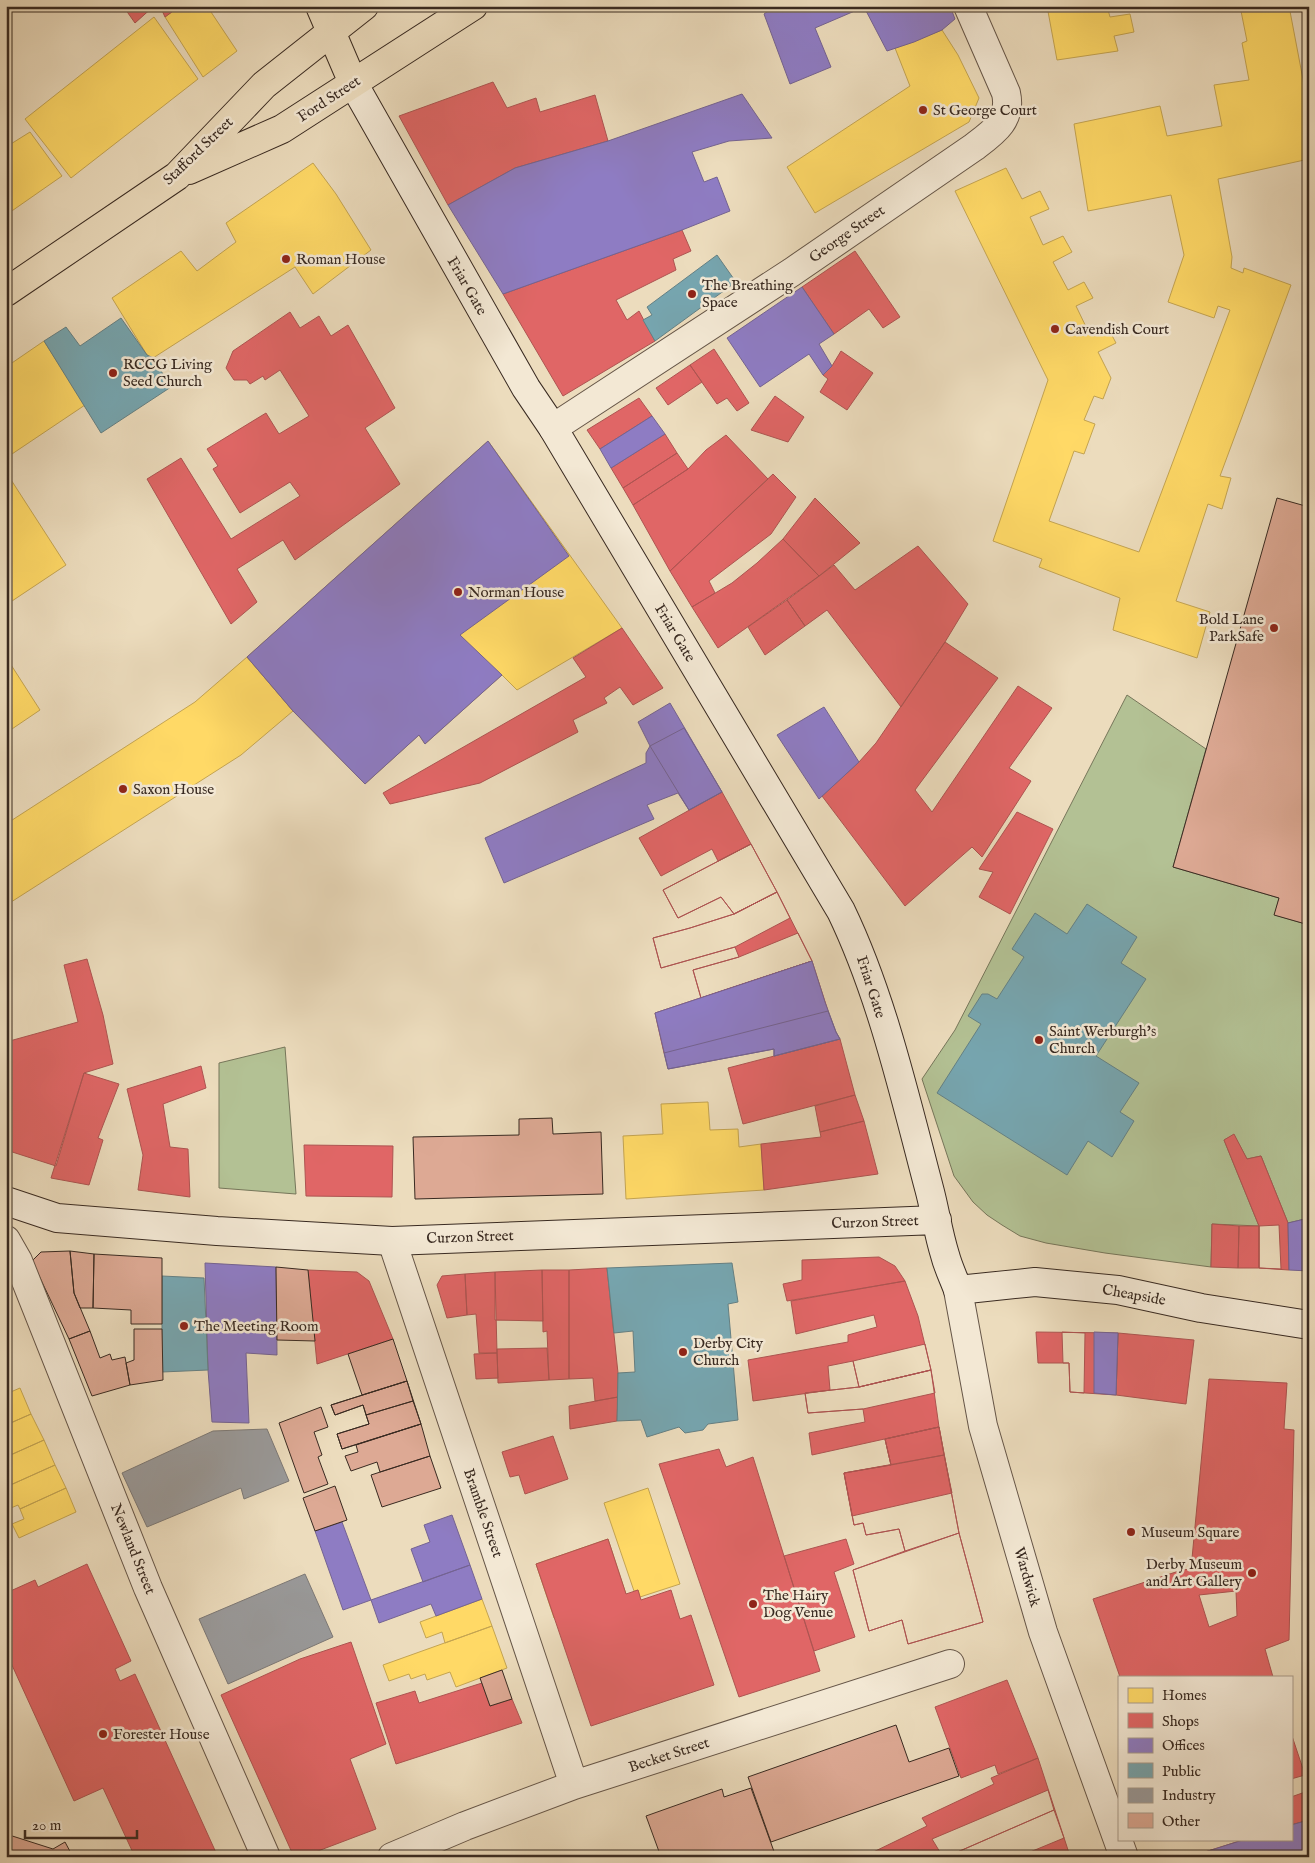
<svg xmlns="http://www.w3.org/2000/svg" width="1315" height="1863" font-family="'IM FELL English',serif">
<rect width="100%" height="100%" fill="#ecdcbd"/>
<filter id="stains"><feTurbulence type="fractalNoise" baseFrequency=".004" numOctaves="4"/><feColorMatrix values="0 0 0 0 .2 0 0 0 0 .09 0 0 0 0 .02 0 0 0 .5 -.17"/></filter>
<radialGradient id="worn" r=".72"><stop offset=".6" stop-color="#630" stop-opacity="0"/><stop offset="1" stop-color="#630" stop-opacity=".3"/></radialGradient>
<path fill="#b3c194" stroke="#76765a" d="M1127 695 1206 749 1173 867 1279 898 1275 915 1309 925V1218L1288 1223 1261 1156 1247 1159 1234 1135 1224 1140 1259 1226 1212 1224 1211 1267 1105 1253 1046 1243 1020 1236 1002 1225 987 1215 973 1202 954 1176 922 1079 955 1030Z
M285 1047 296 1194 219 1188V1063Z"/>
<path fill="#ffd966" stroke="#c4a451" d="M180 6H207L237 51 203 77 165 17Z
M1047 6H1107L1110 17 1130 14 1134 32 1114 36 1118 51 1057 60Z
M1240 6H1289L1309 111V159L1218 179 1232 257 1231 268 1243 273 1244 268 1291 285 1220 476 1231 478 1222 509 1208 504 1176 601 1210 612 1197 658 1113 630 1120 598 1039 567 1042 559 993 541 1048 380 955 191 1006 168 1022 199 1040 191 1049 209 1030 217 1043 245 1063 236 1072 252 1053 262 1068 290 1084 282 1093 298 1076 306 1089 333 1107 326 1116 343 1098 352 1111 378 1103 399 1094 396 1084 420 1095 424 1084 454 1074 451 1049 521 1139 552 1230 310 1218 306 1214 318 1168 302 1184 255 1171 195 1088 211 1074 124 1160 106 1167 136 1222 126 1214 85 1249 80 1242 43 1247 41Z
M154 17 198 79 71 178 25 119Z
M942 30 958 55 979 98 969 122 815 213 787 167 910 86 895 48Z
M30 132 62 176 6 215V147Z
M313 163 336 194 371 250 313 294 295 267 153 358 147 355 112 298 181 251 197 271 236 242 226 223Z
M44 341 85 405 6 458V367Z
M488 441 622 628 517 690 502 675 425 744 419 735 365 784 293 711 247 657Z
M6 472 66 565 6 605Z
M6 657 40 710 6 733Z
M247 657 293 711 241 755 8 904 6 901V824L195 702Z
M708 1102 710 1130 738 1129 739 1147 761 1144 764 1190 626 1199 623 1136 663 1134 661 1104Z
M20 1388 31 1414 6 1425V1394Z
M31 1414 44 1440 6 1457V1425Z
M44 1440 55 1465 6 1487V1457Z
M55 1465 66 1488 20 1509 18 1505 6 1510V1487Z
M66 1488 76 1512 19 1538 12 1524 24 1519 20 1509Z
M648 1488 680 1584 640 1597 638 1590 634 1591 604 1503Z
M608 1539 626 1594 554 1618 536 1564Z
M482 1599 492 1626 445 1643 442 1632 426 1638 420 1622Z
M492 1626 507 1668 456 1687 450 1672 427 1680 425 1674 411 1679 409 1674 389 1681 383 1665Z"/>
<path fill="#e06666" stroke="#ae5451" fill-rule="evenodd" d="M123 6H154L135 23Z
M160 6H180L165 17Z
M493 82 507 108 536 98 540 112 595 95 608 141 515 168 448 205 399 116Z
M682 230 691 251 673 259 676 270 616 300 627 320 639 311 655 341 563 396 503 294Z
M855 251 900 317 883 328 869 309 834 334 802 287Z
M290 312 300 328 319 316 331 336 348 325 395 408 365 428 400 484 295 560 283 540 237 569 257 602 231 624 147 479 181 458 231 539 300 496 290 482 240 513 213 469 218 466 207 449 266 413 279 434 309 416 280 370 265 380 263 376 250 384 247 380H234L226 368 233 351Z
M714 349 749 403 737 411 727 398 717 404 690 365Z
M841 351 873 373 847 410 820 392 828 379 823 375 832 366Z
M690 365 702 382 668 405 656 388Z
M775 396 804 417 788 442 751 430Z
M639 398 652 416 600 449 587 430Z
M665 434 677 453 623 488 611 468Z
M726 435 768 479 670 571 633 505 688 469 706 450Z
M677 453 688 469 633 505 623 488Z
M773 474 796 497 771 534 709 581 715 593 692 607 670 571Z
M815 498 860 543 819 576 783 539Z
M783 539 819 576 718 648 692 607 732 583 757 563Z
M918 546 968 604 945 642 901 707 827 610 805 626 787 600 834 565 855 590Z
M787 600 805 626 765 655 748 627Z
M622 628 663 688 633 705 620 687 604 698 607 703 573 720 578 732 480 783 390 804 383 793 586 677 573 658Z
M945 642 998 678 915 790 932 812 1018 686 1052 708 1009 768 1031 781 982 857 972 847 905 906 822 796 859 762 876 743Z
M722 792 751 844 718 861 712 849 661 876 639 838Z
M1017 812 1053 829 1010 914 979 897 993 872 979 869Z
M751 844 777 892 734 914 721 897 678 918 663 890Z
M751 844 777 892 734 914 721 897 678 918 663 890Z
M777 892 790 918 735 947 661 968 653 938 690 928 734 914Z
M777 892 812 961 701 998 693 970 739 957 735 947 661 968 653 938 690 928 734 914Z
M798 933 812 961 701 998 693 970 739 957Z
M87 959 103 1015 113 1064 84 1073 56 1166 6 1150V1042L78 1022 64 965Z
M812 961 828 1011 664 1053 655 1013Z
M840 1039 855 1095 743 1124 728 1068Z
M201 1066 206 1088 163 1104 170 1147 188 1149 190 1197 138 1190 143 1155 127 1089Z
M84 1073 119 1084 98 1138 103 1140 89 1185 51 1178Z
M855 1095 864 1121 820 1132 815 1106Z
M864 1121 878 1174 764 1190 761 1144 821 1137 820 1132Z
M1234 1134 1247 1159 1261 1156 1288 1223 1289 1270 1259 1268V1226L1224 1140Z
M304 1145 393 1146 392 1197 306 1196Z
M1212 1224 1239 1226 1238 1268 1211 1267Z
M1279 1225 1281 1269 1259 1268V1226Z
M1239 1226H1259V1268H1238Z
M879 1257 895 1266 905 1281 787 1301 783 1284 802 1280V1260Z
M607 1268 618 1373V1397L595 1401 593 1378 569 1379V1270Z
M308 1270 357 1272 369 1281 393 1339 317 1364Z
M542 1270H569V1379L549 1380 547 1331 543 1332Z
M542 1270 543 1321 495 1320V1272Z
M495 1272 497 1353H479L476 1314 467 1315 465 1274Z
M465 1274 467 1315 447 1318 437 1285 442 1276Z
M905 1281 918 1316 931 1370 859 1387 853 1361 828 1366 830 1390 753 1401 748 1360 848 1342V1335L877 1327 874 1315 796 1334 791 1301Z
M1036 1332 1118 1333 1116 1395 1070 1392 1069 1363H1038Z
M1062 1332 1085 1333 1084 1393 1070 1392 1069 1363H1063Z
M1118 1333 1194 1340 1186 1404 1116 1395Z
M925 1344 931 1370 859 1387 853 1361Z
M547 1348 549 1380 498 1383 497 1349Z
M6 1353 11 1362 6 1365Z
M497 1353 498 1378 476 1379 474 1354Z
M931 1370 939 1427 812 1455 809 1433 865 1422 863 1409 808 1413 805 1393 859 1387Z
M931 1370 935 1393 863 1409 808 1413 805 1393 859 1387Z
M1209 1379 1287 1383 1284 1429 1294 1430 1289 1640 1265 1649 1273 1677H1120L1093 1599 1182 1570 1191 1569ZM1236 1591 1237 1616 1209 1627 1199 1595Z
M618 1397 617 1421 570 1429 569 1406Z
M939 1427 944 1455 891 1465 885 1439Z
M939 1427 959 1533 983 1622 908 1644 902 1620 869 1631 853 1570 905 1551 899 1529 866 1535 863 1523 854 1525 844 1473 891 1465 885 1439Z
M939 1427 959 1533 905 1551 899 1529 866 1535 863 1523 854 1525 844 1473 891 1465 885 1439Z
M553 1436 568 1479 525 1494 519 1475 510 1477 502 1452Z
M719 1449 726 1467 753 1457 820 1671 739 1697 659 1464Z
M944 1455 952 1493 852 1516 844 1473Z
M959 1533 983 1622 908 1644 902 1620 869 1631 853 1570Z
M608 1539 626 1594 638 1590 641 1600 671 1590 680 1619 691 1615 714 1685 591 1726 536 1564Z
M846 1539 854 1564 834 1572 855 1637 814 1651 784 1556Z
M87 1564 131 1661 115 1669 120 1681 135 1674 218 1857H135L103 1788 74 1801 6 1652V1593L35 1580 38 1587Z
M351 1642 386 1744 350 1759 376 1829 302 1857H294L221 1695 300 1659Z
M1007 1680 1038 1758 998 1774 995 1765 961 1778 935 1707Z
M482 1683 490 1706 512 1699 522 1723 396 1764 376 1703 415 1691 419 1703Z
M1291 1733 1305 1775 1291 1779Z
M1038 1758 1069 1853 1060 1857H863L927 1826 922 1818 994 1784 991 1778Z
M1048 1790 1054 1810 946 1857H943L932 1839Z
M1308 1791 1309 1820 1291 1825V1797Z
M1054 1810 1064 1838 1018 1857H946Z
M1309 1820V1857H1189L1246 1839H1291V1825Z"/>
<path fill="#8e7cc3" stroke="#746392" d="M775 6H950L955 19 942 30 914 42 887 51 864 7 815 28 831 67 790 84 764 14Z
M742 94 772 138 729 141 692 152 704 182 717 177 730 211 682 230 503 294 448 205 515 168 608 141Z
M802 287 834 334 819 344 832 366 823 375 809 354 760 387 727 338Z
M652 416 665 434 611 468 600 449Z
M488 441 569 556 460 635 502 675 425 744 419 735 365 784 293 711 247 657Z
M670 703 722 792 689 810 678 793 647 805 654 819 504 883 485 838 646 763V753L650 746 638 722Z
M824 707 859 762 819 799 777 735Z
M684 728 722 792 689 810 650 746Z
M812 961 825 1002 836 1032 840 1039 774 1056V1049L668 1069 655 1013Z
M828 1011 836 1032 840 1039 774 1056V1049L668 1069 664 1053Z
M1309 1218V1271L1289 1270 1288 1223Z
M205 1263 276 1267 277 1355 246 1353 249 1423 212 1422 208 1370Z
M1094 1332 1118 1333 1116 1395 1094 1393Z
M452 1515 470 1565 423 1582 411 1549 430 1542 424 1525Z
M342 1522 371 1600 343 1610 315 1531Z
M470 1565 482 1599 436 1616 431 1604 379 1623 371 1600Z
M1309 1820V1857H1189L1246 1839H1291V1825Z"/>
<path fill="#76a5af" stroke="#648084" d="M717 255 736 282 655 341 643 320 652 315 647 307Z
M121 318 147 355 153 358 171 387 101 433 44 341 66 327 80 346Z
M1087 904 1137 937 1121 963 1146 979 1096 1056 1139 1083 1120 1112 1134 1121 1112 1157 1088 1141 1067 1175 937 1093 981 1024 968 1016 982 994H988L997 999 1024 957 1012 949 1035 913 1067 934Z
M732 1263 738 1302 728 1304 738 1420 708 1424 703 1430 685 1433 679 1427 647 1437 641 1420 617 1421 618 1373 635 1372 633 1331 614 1333 607 1268Z
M162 1276 204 1278 208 1370 162 1372Z"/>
<path fill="#999" stroke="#7c7875" d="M267 1429 289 1481 244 1499 241 1488 147 1527 122 1473 213 1431Z
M305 1574 333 1637 228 1684 199 1619Z"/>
<path fill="#dda994" stroke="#392a21" d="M1277 498 1309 507V925L1274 915 1279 898 1173 867Z
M552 1118 553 1134 601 1132 603 1194 415 1199 413 1137 519 1135V1119Z
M70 1251 94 1254 93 1308H80L74 1293Z
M70 1251 74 1293 90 1331 69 1339 32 1261 41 1252Z
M94 1254 162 1258V1324H131V1310L93 1308Z
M276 1267 308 1270 315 1341 277 1340Z
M134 1329H162L163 1380 130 1385 126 1363 134 1360Z
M90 1331 100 1358 110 1354 112 1360 125 1357 130 1385 92 1396 69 1339Z
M393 1339 407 1381 362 1395 348 1354Z
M407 1381 421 1424 342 1449 337 1434 369 1424 363 1405 335 1415 331 1405Z
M407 1381 413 1401 366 1415 363 1405 335 1415 331 1405Z
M413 1401 421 1424 342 1449 337 1434 369 1424 366 1415Z
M321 1407 328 1427 314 1432 322 1455 318 1457 328 1484 304 1493 279 1423Z
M421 1424 430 1456 380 1472 377 1462 351 1471 345 1456 358 1452 356 1445Z
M430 1456 441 1488 382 1507 371 1475Z
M335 1486 347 1520 315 1531 303 1498Z
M502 1670 512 1699 490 1706 480 1678Z
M896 1725 909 1762 949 1748 959 1776 771 1842 748 1777Z
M751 1788 776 1857H661L646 1816 722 1789 724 1797Z
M6 1834 53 1849 65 1842 73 1857H6Z"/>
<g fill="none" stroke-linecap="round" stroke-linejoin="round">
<defs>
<path id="street" d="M553 428 792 272 974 147C994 132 1012 120 1006 93L968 6
M6 1240 18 1261 148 1588 266 1857
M392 1241 574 1785
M958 1290 983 1426 1043 1632 1124 1857
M392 1857 465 1826 574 1785 950 1664"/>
<path id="secondary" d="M353 83 526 388 553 428 841 911C882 996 905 1097 929 1188 935 1210 938 1233 945 1255 948 1267 954 1279 958 1290L1035 1282 1118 1290 1201 1308 1309 1325
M6 1201 57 1218 217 1231 392 1241 937 1220"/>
<path id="primary" d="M320 6 353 83
M189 170 282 129 473 6
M6 292 177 176 264 85 364 6"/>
</defs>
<use href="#street" stroke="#665648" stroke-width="30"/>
<use href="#secondary" stroke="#392a21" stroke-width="30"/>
<use href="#primary" stroke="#392a21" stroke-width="30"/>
<use href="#street" stroke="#f3e8d4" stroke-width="28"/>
<use href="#secondary" stroke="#f3e8d4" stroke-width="28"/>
<use href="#primary" stroke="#ecdcbd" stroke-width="28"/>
</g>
<g fill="#8f2418" stroke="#f3e8d4" stroke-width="2">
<circle cx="923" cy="110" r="5"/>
<circle cx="286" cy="259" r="5"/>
<circle cx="692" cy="294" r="5"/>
<circle cx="1055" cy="329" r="5"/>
<circle cx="113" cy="373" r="5"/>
<circle cx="458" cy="592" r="5"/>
<circle cx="1274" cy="628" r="5"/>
<circle cx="123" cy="789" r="5"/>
<circle cx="1039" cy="1040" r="5"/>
<circle cx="184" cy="1326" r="5"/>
<circle cx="683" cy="1352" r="5"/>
<circle cx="1131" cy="1532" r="5"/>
<circle cx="1252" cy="1573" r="5"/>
<circle cx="753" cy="1604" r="5"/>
<circle cx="103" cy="1734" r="5"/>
</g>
<g text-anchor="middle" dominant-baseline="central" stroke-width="5" stroke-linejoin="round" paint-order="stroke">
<g font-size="15" fill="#392a21" stroke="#f3e8d4">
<text transform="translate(329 99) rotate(-33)">Ford Street</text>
<text transform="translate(198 151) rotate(-44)">Stafford Street</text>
<text transform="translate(847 234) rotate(-35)">George Street</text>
<text transform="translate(467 286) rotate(60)">Friar Gate</text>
<text transform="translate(675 633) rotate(59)">Friar Gate</text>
<text transform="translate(871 987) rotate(72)">Friar Gate</text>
<text transform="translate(875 1222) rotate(-2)">Curzon Street</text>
<text transform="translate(470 1237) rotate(-2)">Curzon Street</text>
<text transform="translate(1134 1295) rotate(10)">Cheapside</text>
<text transform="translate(483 1513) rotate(71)">Bramble Street</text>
<text transform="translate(133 1549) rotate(68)">Newland Street</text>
<text transform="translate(1027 1577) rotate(74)">Wardwick</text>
<text transform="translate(669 1755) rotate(-18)">Becket Street</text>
</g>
<g font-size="15" fill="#392a21" stroke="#f3e8d4" text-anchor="start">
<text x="933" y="110">St George Court</text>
<text x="296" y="259">Roman House</text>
<text x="702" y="285">The Breathing<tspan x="702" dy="17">Space</tspan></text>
<text x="1065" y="329">Cavendish Court</text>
<text x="123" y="364">RCCG Living<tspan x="123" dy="17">Seed Church</tspan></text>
<text x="468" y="592">Norman House</text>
<text x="1264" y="619" text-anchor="end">Bold Lane<tspan x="1264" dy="17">ParkSafe</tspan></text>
<text x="133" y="789">Saxon House</text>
<text x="1049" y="1031">Saint Werburgh's<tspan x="1049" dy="17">Church</tspan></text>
<text x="194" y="1326">The Meeting Room</text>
<text x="693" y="1343">Derby City<tspan x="693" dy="17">Church</tspan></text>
<text x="1141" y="1532">Museum Square</text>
<text x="1242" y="1564" text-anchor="end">Derby Museum<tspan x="1242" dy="17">and Art Gallery</tspan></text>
<text x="763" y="1595">The Hairy<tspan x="763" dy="17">Dog Venue</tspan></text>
<text x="113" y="1734">Forester House</text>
</g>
</g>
<rect width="1315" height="1863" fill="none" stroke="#ecdcbd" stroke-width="25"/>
<rect x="8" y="8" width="1300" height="1848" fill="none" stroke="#392a21" stroke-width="2.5"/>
<rect x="12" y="12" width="1290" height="1838" fill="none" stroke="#392a21"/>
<rect x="1118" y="1676" width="175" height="165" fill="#f3e8d4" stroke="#a99c8c"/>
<rect x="1128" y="1688" width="25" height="15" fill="#ffd966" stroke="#a99c8c"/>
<text x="1162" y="1700" font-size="15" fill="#392a21">Homes</text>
<rect x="1128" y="1713" width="25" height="15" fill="#e06666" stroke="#a99c8c"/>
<text x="1162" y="1726" font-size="15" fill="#392a21">Shops</text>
<rect x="1128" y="1738" width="25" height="15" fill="#8e7cc3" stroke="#a99c8c"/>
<text x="1162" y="1750" font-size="15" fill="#392a21">Offices</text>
<rect x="1128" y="1763" width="25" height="15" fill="#76a5af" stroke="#a99c8c"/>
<text x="1162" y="1776" font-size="15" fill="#392a21">Public</text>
<rect x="1128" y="1788" width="25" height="15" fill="#999999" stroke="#a99c8c"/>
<text x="1162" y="1800" font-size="15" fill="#392a21">Industry</text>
<rect x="1128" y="1813" width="25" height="15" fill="#dda994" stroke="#a99c8c"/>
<text x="1162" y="1826" font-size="15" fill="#392a21">Other</text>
<path d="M25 1830v8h112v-8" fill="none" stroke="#392a21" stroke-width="2.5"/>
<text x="32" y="1830" font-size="15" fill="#392a21" stroke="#f3e8d4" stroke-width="4" paint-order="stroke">20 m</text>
<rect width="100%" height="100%" filter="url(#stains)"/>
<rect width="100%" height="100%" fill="url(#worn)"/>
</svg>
